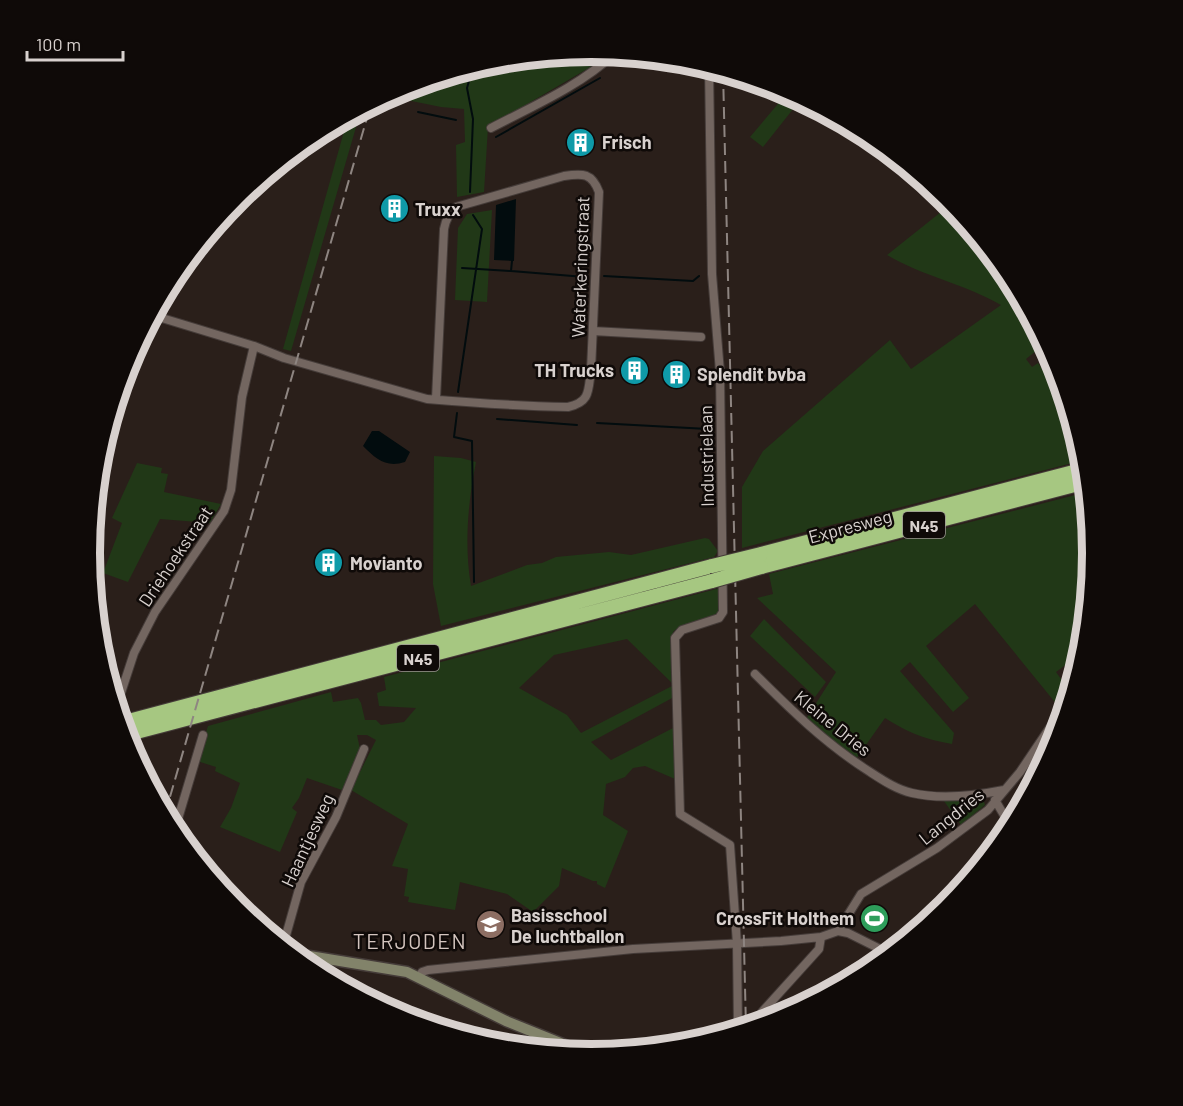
<svg xmlns="http://www.w3.org/2000/svg" width="1183" height="1106" font-family="Barlow,sans-serif">
<rect width="100%" height="100%" fill="#2a1f1a"/>
<path fill="#213817" fill-rule="evenodd" d="M592 51 610 53 594 65 488 127 484 192 457 197 456 145 465 142 464 109 441 107 387 96 400 89 494 61Z
M788 92 801 99 763 147 750 137Z
M361 110 291 351 283 349 348 117Z
M951 204 1009 274 1046 343 1026 359 1032 367 1038 363 1045 373 1053 367 1046 359 1052 355 1055 361 1074 421 1072 423 1076 429 1084 460 742 548V487L763 451 890 340 911 369 1001 305C965 284 922 276 887 255Z
M492 210 487 302 455 300 458 228 467 214Z
M434 456 461 458 476 462C468 503 464 544 471 586L527 565 542 563 556 557 609 552 631 555 705 538 709 539 718 551 714 557 441 626 433 584Z
M137 463 162 468 161 473 168 474 164 492 221 504 210 523 160 519 128 582 103 573 122 523 112 518Z
M1087 492 1093 553 1086 624 1075 633 1084 647V651L1056 672 1071 693 1070 696 1058 706 975 604 926 646 969 698 953 712 910 662 900 671 954 733 952 744C924 739 909 733 885 718L856 759 806 719 836 672 757 598 773 594 769 574Z
M720 588C724 636 696 611 673 632L674 697 591 742 611 760 675 727V779L645 766 633 768 625 777 606 784 603 815 628 831 605 888 597 884V881H593L562 868 559 886 533 912 507 894 460 882 455 910 408 902 409 897 404 896 408 869 392 866 408 824 351 790 376 740 367 735H357L360 749 342 790 307 778 299 798 292 808 297 812 280 852 220 827 231 808 240 783 215 771 216 767 197 761 208 726 331 692 333 702 358 698 361 703 365 720H376L381 725 404 722 416 708 379 706 377 693 386 690 384 677ZM627 639 674 685 581 733 567 715 519 688 554 655Z
M764 619 826 682 815 697 750 636Z
M983 799 985 805 961 825 944 801Z"/>
<path fill="#020c0e" d="M516 199 514 261 494 260 496 205Z
M372 431H379L410 452 405 462C386 468 376 459 363 446Z"/>
<g fill="none" stroke-linecap="round" stroke-linejoin="round">
<path stroke="#020c0e" stroke-width="2" d="M418 112 456 120
M496 137 600 78
M470 192 473 119 467 88 473 67
M512 261 511 271 585 277
M462 268 510 271
M604 276 693 281 699 276
M458 392 482 229 473 215
M457 413 454 437 472 441 474 582
M497 419 577 425
M597 423 708 429"/>
<defs>
<path id="street" d="M709 66 712 274 720 372 723 612 719 618 682 630 675 638 680 814 730 845 737 944 738 1031
M491 128C533 106 580 86 615 53
M152 315 254 346 284 358 427 399C474 403 521 406 568 407 591 402 588 390 591 370L599 192C592 173 583 173 564 176L456 207C449 214 446 219 444 229L436 399
M593 331 701 337
M755 674C790 709 825 743 867 770 881 779 895 789 912 793 942 800 974 796 1004 790
M116 708 134 653 155 612 224 511 231 490 242 397 254 346
M1028 760 1042 770
M995 800 1011 827
M174 832 203 735
M838 931 861 894 937 848 988 810 1020 772 1059 714 1067 706
M283 946 301 882 336 817 364 749
M419 977 422 972 428 970 633 949 781 941 821 937 838 931 848 933 890 954
M757 1025 762 1012 819 949 821 937"/>
<path id="secondary" d="M291 953 407 972 506 1021 590 1055"/>
<path id="highway" d="M761 554 1085 469
M761 567 1086 482
M121 723 712 566
M125 735 712 581"/>
</defs>
<use href="#street" stroke="#453c39" stroke-width="10"/>
<use href="#secondary" stroke="#453c39" stroke-width="13"/>
<use href="#highway" stroke="#453c39" stroke-width="16"/>
<use href="#street" stroke="#736660" stroke-width="8"/>
<use href="#secondary" stroke="#82836a" stroke-width="10"/>
<use href="#highway" stroke="#a6c781" stroke-width="14"/>
<path stroke="#8e8581" stroke-width="2" stroke-dasharray="12 6" stroke-linecap="butt" d="M723 71 746 1028
M165 814 371 104"/>
<defs>
<path id="highway-bridge" d="M712 566 761 554
M712 581 761 567"/>
</defs>
<use href="#highway-bridge" stroke="#453c39" stroke-width="16" stroke-linecap="butt"/>
<use href="#highway-bridge" stroke="#a6c781" stroke-width="14"/>
</g>
<defs>
<symbol id="building-disc" viewBox="-11 -11 22 22"><circle r="9.5" fill="#0f9aa8" stroke="#0f0a08"/><path d="M-4-6H4V6H1V3H-1V6H-4ZM-2.5-4.3h1.7v1.8h-1.7ZM.8-4.3h1.7v1.8H.8ZM-2.5-1h1.7V.8h-1.7ZM.8-1h1.7V.8H.8Z" fill="#fff"/></symbol>
<symbol id="stadium-disc" viewBox="-11 -11 22 22"><circle r="9.5" fill="#2e9e5b" stroke="#0f0a08"/><path d="M0-5a6.5 5 0 1 0 0 10a6.5 5 0 1 0 0-10ZM-3.5-1.8h7v3.6h-7Z" fill="#fff"/></symbol>
<symbol id="school-disc" viewBox="-11 -11 22 22"><circle r="9.5" fill="#8d6e63" stroke="#0f0a08"/><path d="M0-5L7-2L0 1L-7-2ZM-4 1L0 2.5L4 1V4Q0 6-4 4Z" fill="#fff"/></symbol>
</defs>
<g fill-rule="evenodd">
<use href="#building-disc" x="564" y="126" width="33" height="33"/>
<use href="#building-disc" x="378" y="192" width="33" height="33"/>
<use href="#building-disc" x="618" y="354" width="33" height="33"/>
<use href="#building-disc" x="660" y="358" width="33" height="33"/>
<use href="#building-disc" x="312" y="546" width="33" height="33"/>
<use href="#stadium-disc" x="858" y="902" width="33" height="33"/>
<use href="#school-disc" x="474" y="908" width="33" height="33"/>
</g>
<g text-anchor="middle" dominant-baseline="central" stroke-width="5" stroke-linejoin="round" paint-order="stroke">
<g fill="#0f0a08" stroke="#9c9593" stroke-width="1.5">
<rect x="903" y="512" width="42" height="26" rx="4.5"/>
<rect x="397" y="645" width="42" height="26" rx="4.5"/>
</g>
<g font-size="16" font-weight="bold" fill="#d8d1ce">
<text x="924" y="525">N45</text>
<text x="418" y="658">N45</text>
</g>
<g font-size="18" font-weight="bold" fill="#d8d1ce" stroke="#0f0a08" text-anchor="start">
<text x="602" y="142">Frisch</text>
<text x="415" y="209">Truxx</text>
<text x="614" y="370" text-anchor="end">TH Trucks</text>
<text x="697" y="374">Splendit bvba</text>
<text x="350" y="563">Movianto</text>
<text x="511" y="915">Basisschool<tspan x="511" dy="21">De luchtballon</tspan></text>
<text x="854" y="918" text-anchor="end">CrossFit Holthem</text>
</g>
<g font-size="18" fill="#d8d1ce" stroke="#0f0a08">
<text transform="translate(580 267) rotate(-88)">Waterkeringstraat</text>
<text transform="translate(706 456) rotate(-91)">Industrielaan</text>
<text transform="translate(850 526) rotate(-15)">Expresweg</text>
<text transform="translate(175 556) rotate(-56)">Driehoekstraat</text>
<text transform="translate(833 723) rotate(39)">Kleine Dries</text>
<text transform="translate(951 816) rotate(-39)">Langdries</text>
<text transform="translate(307 840) rotate(-65)">Haantjesweg</text>
</g>
<g font-size="21" letter-spacing="1.5" fill="#d4c5bf" stroke="#0f0a08">
<text x="410" y="940">TERJODEN</text>
</g>
</g>
<path d="M0 0H1183V1106H0ZM100 553a491 491 0 1 1 982 0a491 491 0 1 1-982 0Z" fill="#0f0a08" fill-rule="evenodd"/>
<path fill="none" stroke="#d8d1ce" stroke-width="8" d="M100 553a491 491 0 1 1 982 0a491 491 0 1 1-982 0Z"/>
<path d="M27 51v9h96v-9" fill="none" stroke="#d8d1ce" stroke-width="3"/>
<text x="36" y="51" font-size="18" fill="#d8d1ce" stroke="#0f0a08" stroke-width="4.5" paint-order="stroke">100 m</text>
</svg>
